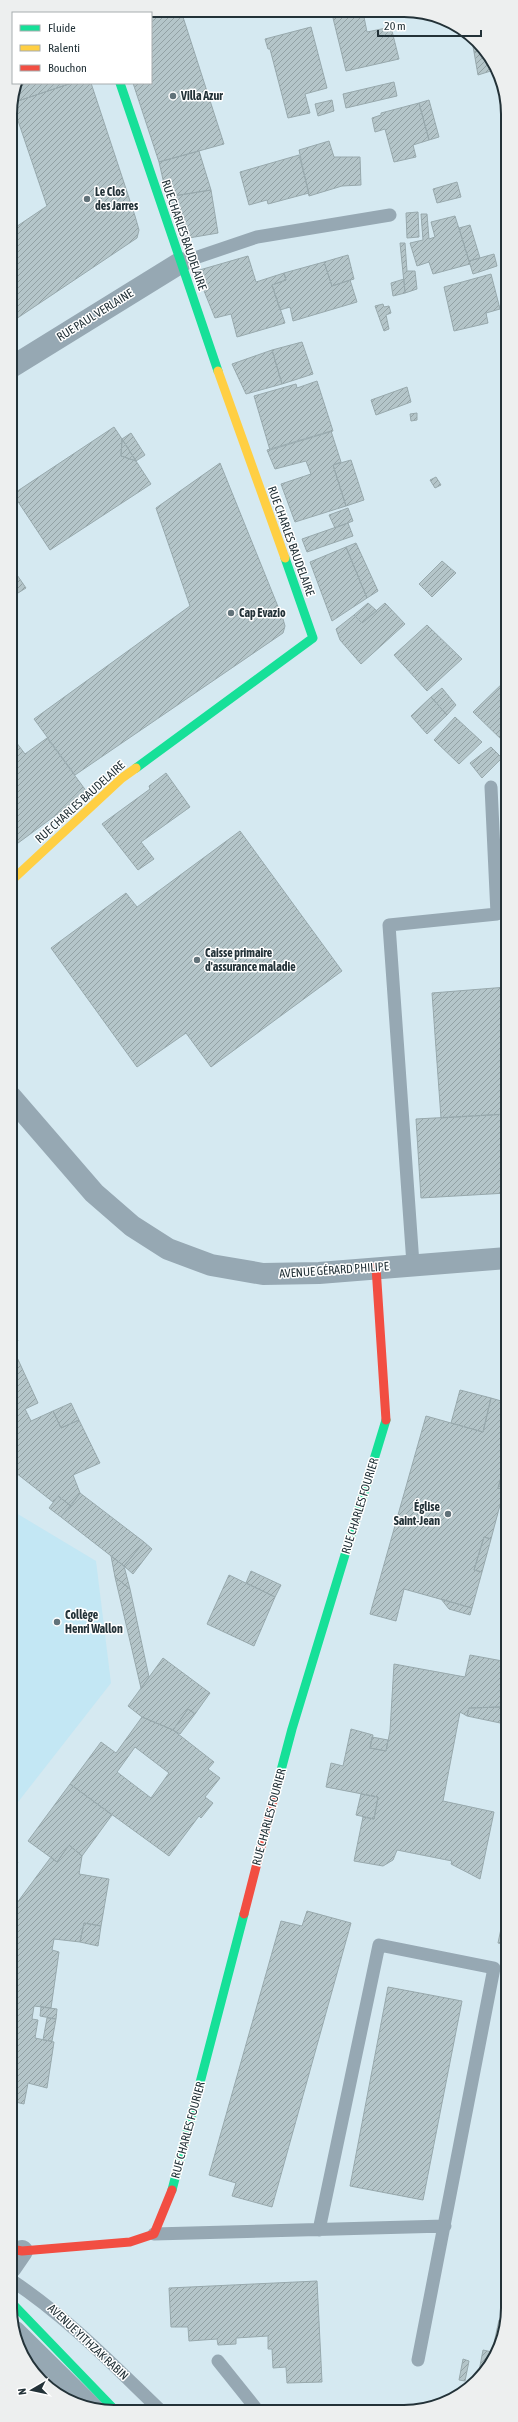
<svg xmlns="http://www.w3.org/2000/svg" width="518" height="2422" font-family="'Asap Condensed',sans-serif">
<defs>
<pattern id="building-hatch" width="6" height="6" patternUnits="userSpaceOnUse"><rect width="6" height="6" fill="#b4c5c9"/><path d="M-1 1l2-2M0 6l6-6M5 7l2-2" fill="none" stroke="#92a1a4"/></pattern>
</defs>
<rect width="100%" height="100%" fill="#d5e9f1"/>
<path fill="#c3e7f4" d="M11 1510 96 1561 111 1683 11 1811Z"/>
<path fill="url(#building-hatch)" stroke="#98a9ad" fill-rule="evenodd" d="M110 11H205L183 17 224 144 159 162 133 83H151V13H110Z
M363 12 367 32 391 27 399 59 346 71 333 18Z
M311 27 327 88 305 94 310 113 288 118 270 49H268L265 39Z
M471 36 482 45 484 50 474 52Z
M484 50 494 70 478 75 474 52Z
M394 82 397 96 346 108 343 94Z
M17 83H72L12 103Z
M72 83H91L135 216 139 230 137 238 10 323V231L47 206 12 103Z
M332 100 334 111 318 116 315 104Z
M429 100 439 137 429 140 419 103Z
M419 103 429 140 413 145 416 157 394 162 385 129 375 132 372 118 381 115V113Z
M329 141 334 157H360L361 185 342 186 309 196 299 150Z
M199 151 211 190 167 197 159 162Z
M299 155 309 193 268 204 267 200 249 205 240 172Z
M457 182 461 197 437 203 433 189Z
M211 190 218 233 183 239 167 197Z
M418 212 419 237 407 238 406 213Z
M421 214H427L429 239 435 237 431 222 455 216 470 264 433 274 429 262 417 266 410 243 423 240Z
M470 225 480 258 469 261 459 228Z
M400 243H405L407 271H415L417 289 405 293Z
M494 254 497 266 473 274 469 261Z
M348 255 354 279 332 286 324 262Z
M248 256 256 282 284 273 286 280 272 285 285 323 237 337 231 314 215 318 196 271Z
M324 262 332 286 350 280 357 302 293 321 290 307 280 310 272 285 286 280 284 273Z
M491 274 500 309 486 313 488 323 454 331 444 287Z
M404 279 405 293 393 296 391 283Z
M383 304 384 307 389 306 391 313 386 315 389 329 384 331 375 306Z
M302 342 313 374 282 384 272 350Z
M272 350 282 384 246 394 232 364Z
M317 381 333 431 270 450 254 396 296 384 297 388Z
M407 387 411 402 376 415 371 400Z
M417 413V420L411 421 410 414Z
M114 427 122 439 121 456 136 461 151 484 50 550 13 494Z
M331 431 341 462 333 465 346 506 295 522 281 484 311 474 306 461 275 469 267 450Z
M131 433 145 455 136 461 122 439Z
M122 439 136 461 121 456Z
M351 460 364 500 346 506 333 465Z
M220 463 283 619 285 626 283 633 75 775 34 719 190 606 156 508Z
M436 477 441 485 435 488 430 480Z
M348 508 353 521 335 528 329 515Z
M348 523 353 536 307 552 302 539Z
M356 543 378 591 367 598 346 547Z
M346 547 367 598 332 621 310 562Z
M442 561 456 573 432 597 419 584Z
M15 572 26 588 10 598V575Z
M368 603 377 611 362 623 354 615Z
M385 603 405 624 361 664 340 640 336 629 354 615 362 623Z
M427 625 462 659 427 691 394 655Z
M507 679V737L503 741 473 712Z
M442 688 456 705 447 715 431 697Z
M431 697 447 715 427 734 411 716Z
M455 717 482 742 459 764 434 740Z
M10 734 25 754 47 738 87 792 10 849Z
M491 747 502 758 482 778 470 763Z
M166 773 190 807 141 842 154 859 138 870 102 824 150 789 149 786Z
M507 813V925L501 814Z
M240 831 342 971 211 1067 186 1033 137 1067 51 948 126 893 137 907Z
M507 987V1114L441 1118 432 993Z
M507 1114V1193L421 1198 416 1119Z
M13 1331 18 1341 11 1344V1332Z
M11 1344 15 1353 11 1359Z
M15 1353 38 1403 25 1409 31 1421 53 1411 61 1428 79 1420 100 1463 73 1475 80 1493 71 1506 58 1496 53 1502 11 1469V1359Z
M460 1390 491 1398 483 1432 451 1423Z
M491 1398 508 1403V1458L498 1488 504 1490 491 1539 484 1537 474 1570 482 1572 472 1608 404 1589 396 1621 370 1614 426 1416 483 1432Z
M71 1403 79 1420 61 1428 53 1411Z
M506 1458 508 1480 504 1490 498 1488Z
M80 1493 144 1542 124 1566 61 1517Z
M58 1496 71 1506 61 1517 49 1508Z
M484 1537 491 1539 482 1572 474 1570Z
M144 1542 152 1549 133 1574 124 1566Z
M111 1556 124 1566 130 1589 115 1577Z
M251 1571 281 1585 275 1597 246 1583Z
M229 1575 275 1597 254 1646 207 1624Z
M115 1577 130 1589 149 1677 141 1688Z
M441 1599 472 1608 470 1615 449 1609Z
M470 1655 508 1662 501 1707 469 1708 467 1716 460 1712 443 1801 494 1812 480 1879 451 1864 452 1861 397 1850 393 1860 383 1866 354 1861 363 1817 374 1819 378 1797 326 1787 331 1763 343 1766 351 1729 373 1735 370 1748 386 1751 390 1731 394 1664 465 1677Z
M163 1658 210 1693 195 1714 188 1709 173 1730 142 1717 128 1706Z
M506 1679H508V1708L501 1707Z
M501 1707 508 1708 505 1724 467 1716 469 1708Z
M188 1709 195 1714 180 1734 173 1730Z
M142 1717 173 1730 214 1762 208 1769 220 1778 205 1797 213 1803 201 1818 199 1816 169 1856 70 1784 101 1742 116 1753ZM135 1747 169 1773 151 1798 117 1772Z
M372 1737 388 1740 386 1751 370 1748Z
M70 1784 112 1815 82 1856 69 1845 57 1862 28 1841Z
M361 1794 378 1797 374 1819 356 1815Z
M69 1845 82 1856 79 1874 109 1879 101 1926 84 1923 80 1942 54 1939 52 1950 59 1952 51 2008 34 2006 32 2019 38 2020 35 2038 54 2042 47 2088 28 2083 24 2104 11 2101V1911L51 1857 57 1862Z
M11 1856 18 1862 11 1872Z
M307 1911 351 1923 272 2207 232 2196 236 2183 209 2175 281 1921 302 1926Z
M84 1923 101 1926 98 1946 80 1942Z
M502 1924 508 1925V1945L498 1943Z
M388 1987 462 2001 423 2200 350 2186Z
M41 2007 57 2009 56 2019 40 2016Z
M47 2018 56 2019 52 2041 43 2040Z
M317 2281 322 2382 287 2383 286 2367 273 2368 272 2349H268V2336L236 2338V2344L218 2345 217 2339 189 2341 188 2327H171L169 2288Z
M499 2320 506 2321 500 2348 477 2382 483 2350 492 2352Z
M463 2359 469 2361 465 2381 459 2380Z"/>
<g fill="none" stroke-linecap="round" stroke-linejoin="round">
<path stroke="#96a8b3" stroke-width="13" d="M180 263 257 237 390 215
M413 1264 389 925 497 914 491 787
M319 2230 379 1945 494 1968 418 2360
M154 2234 445 2226
M11 2280C67 2317 112 2364 160 2410
M218 2361 258 2411"/>
<path stroke="#96a8b3" stroke-width="22" d="M10 368 180 263
M11 1097 94 1193 132 1226 168 1249 211 1265 263 1274 319 1273 507 1258
M11 2267 22 2251
M15 2332 94 2410"/>
<path stroke="#16e098" stroke-width="9" d="M120 83 218 371
M136 768 313 638 285 558
M275 1793 292 1729 386 1420
M172 2190 244 1914
M11 2302 115 2410"/>
<path stroke="#ffcf43" stroke-width="9" d="M218 371 285 558
M10 882 122 778 136 768"/>
<path stroke="#f24e42" stroke-width="9" d="M376 1267 386 1420
M244 1914 275 1793
M11 2249 22 2251 130 2242 154 2234 172 2190"/>
</g>
<g fill="#617279" stroke="#fff" stroke-width="1.5">
<circle cx="173" cy="96" r="4"/>
<circle cx="87" cy="199" r="4"/>
<circle cx="231" cy="613" r="4"/>
<circle cx="197" cy="960" r="4"/>
<circle cx="448" cy="1514" r="4"/>
<circle cx="57" cy="1622" r="4"/>
</g>
<g text-anchor="middle" dominant-baseline="central" stroke-width="3" stroke-linejoin="round" paint-order="stroke">
<g font-size="12" font-weight="bold" fill="#233238" stroke="#fff" text-anchor="start">
<text x="181" y="96">Villa Azur</text>
<text x="95" y="192">Le Clos<tspan x="95" dy="14">des Jarres</tspan></text>
<text x="239" y="613">Cap Evazio</text>
<text x="205" y="953">Caisse primaire<tspan x="205" dy="14">d'assurance maladie</tspan></text>
<text x="440" y="1507" text-anchor="end">Église<tspan x="440" dy="14">Saint-Jean</tspan></text>
<text x="65" y="1615">Collège<tspan x="65" dy="14">Henri Wallon</tspan></text>
</g>
<g font-size="12" fill="#233238" stroke="#fff">
<text transform="translate(184 235) rotate(71)">RUE CHARLES BAUDELAIRE</text>
<text transform="translate(95 315) rotate(-32)">RUE PAUL VERLAINE</text>
<text transform="translate(291 541) rotate(70)">RUE CHARLES BAUDELAIRE</text>
<text transform="translate(80 802) rotate(-42)">RUE CHARLES BAUDELAIRE</text>
<text transform="translate(334 1270) rotate(-4)">AVENUE GÉRARD PHILIPE</text>
<text transform="translate(360 1506) rotate(-73)">RUE CHARLES FOURIER</text>
<text transform="translate(269 1817) rotate(-75)">RUE CHARLES FOURIER</text>
<text transform="translate(188 2130) rotate(-75)">RUE CHARLES FOURIER</text>
<text transform="translate(88 2342) rotate(43)">AVENUE YITHZAK RABIN</text>
</g>
</g>
<path d="M0 0H518V2422H0ZM114 17H404A97 97 0 0 1 501 114V2308A97 97 0 0 1 404 2405H114A97 97 0 0 1 17 2308V114A97 97 0 0 1 114 17Z" fill="#edefef" fill-rule="evenodd"/>
<path fill="none" stroke="#233238" stroke-width="2" d="M114 17H404A97 97 0 0 1 501 114V2308A97 97 0 0 1 404 2405H114A97 97 0 0 1 17 2308V114A97 97 0 0 1 114 17Z"/>
<rect x="12" y="12" width="140" height="72" fill="#ffffff" stroke="#a7adaf"/>
<rect x="20" y="25" width="20" height="6" fill="#16e098" stroke="#a7adaf"/>
<text x="48" y="32" font-size="12" fill="#233238">Fluide</text>
<rect x="20" y="45" width="20" height="6" fill="#ffcf43" stroke="#a7adaf"/>
<text x="48" y="52" font-size="12" fill="#233238">Ralenti</text>
<rect x="20" y="65" width="20" height="6" fill="#f24e42" stroke="#a7adaf"/>
<text x="48" y="72" font-size="12" fill="#233238">Bouchon</text>
<g transform="translate(32 2390) rotate(261)" stroke="#ffffff" stroke-width="3" paint-order="stroke">
<path d="M0-3L7 15L0 10L-7 15Z" fill="#233238"/>
<text y="-6" font-size="11" font-weight="bold" text-anchor="middle" fill="#233238">N</text>
</g>
<path d="M378 30v6h103v-6" fill="none" stroke="#233238" stroke-width="2"/>
<text x="384" y="30" font-size="12" fill="#233238" stroke="#ffffff" stroke-width="3" paint-order="stroke">20 m</text>
</svg>
